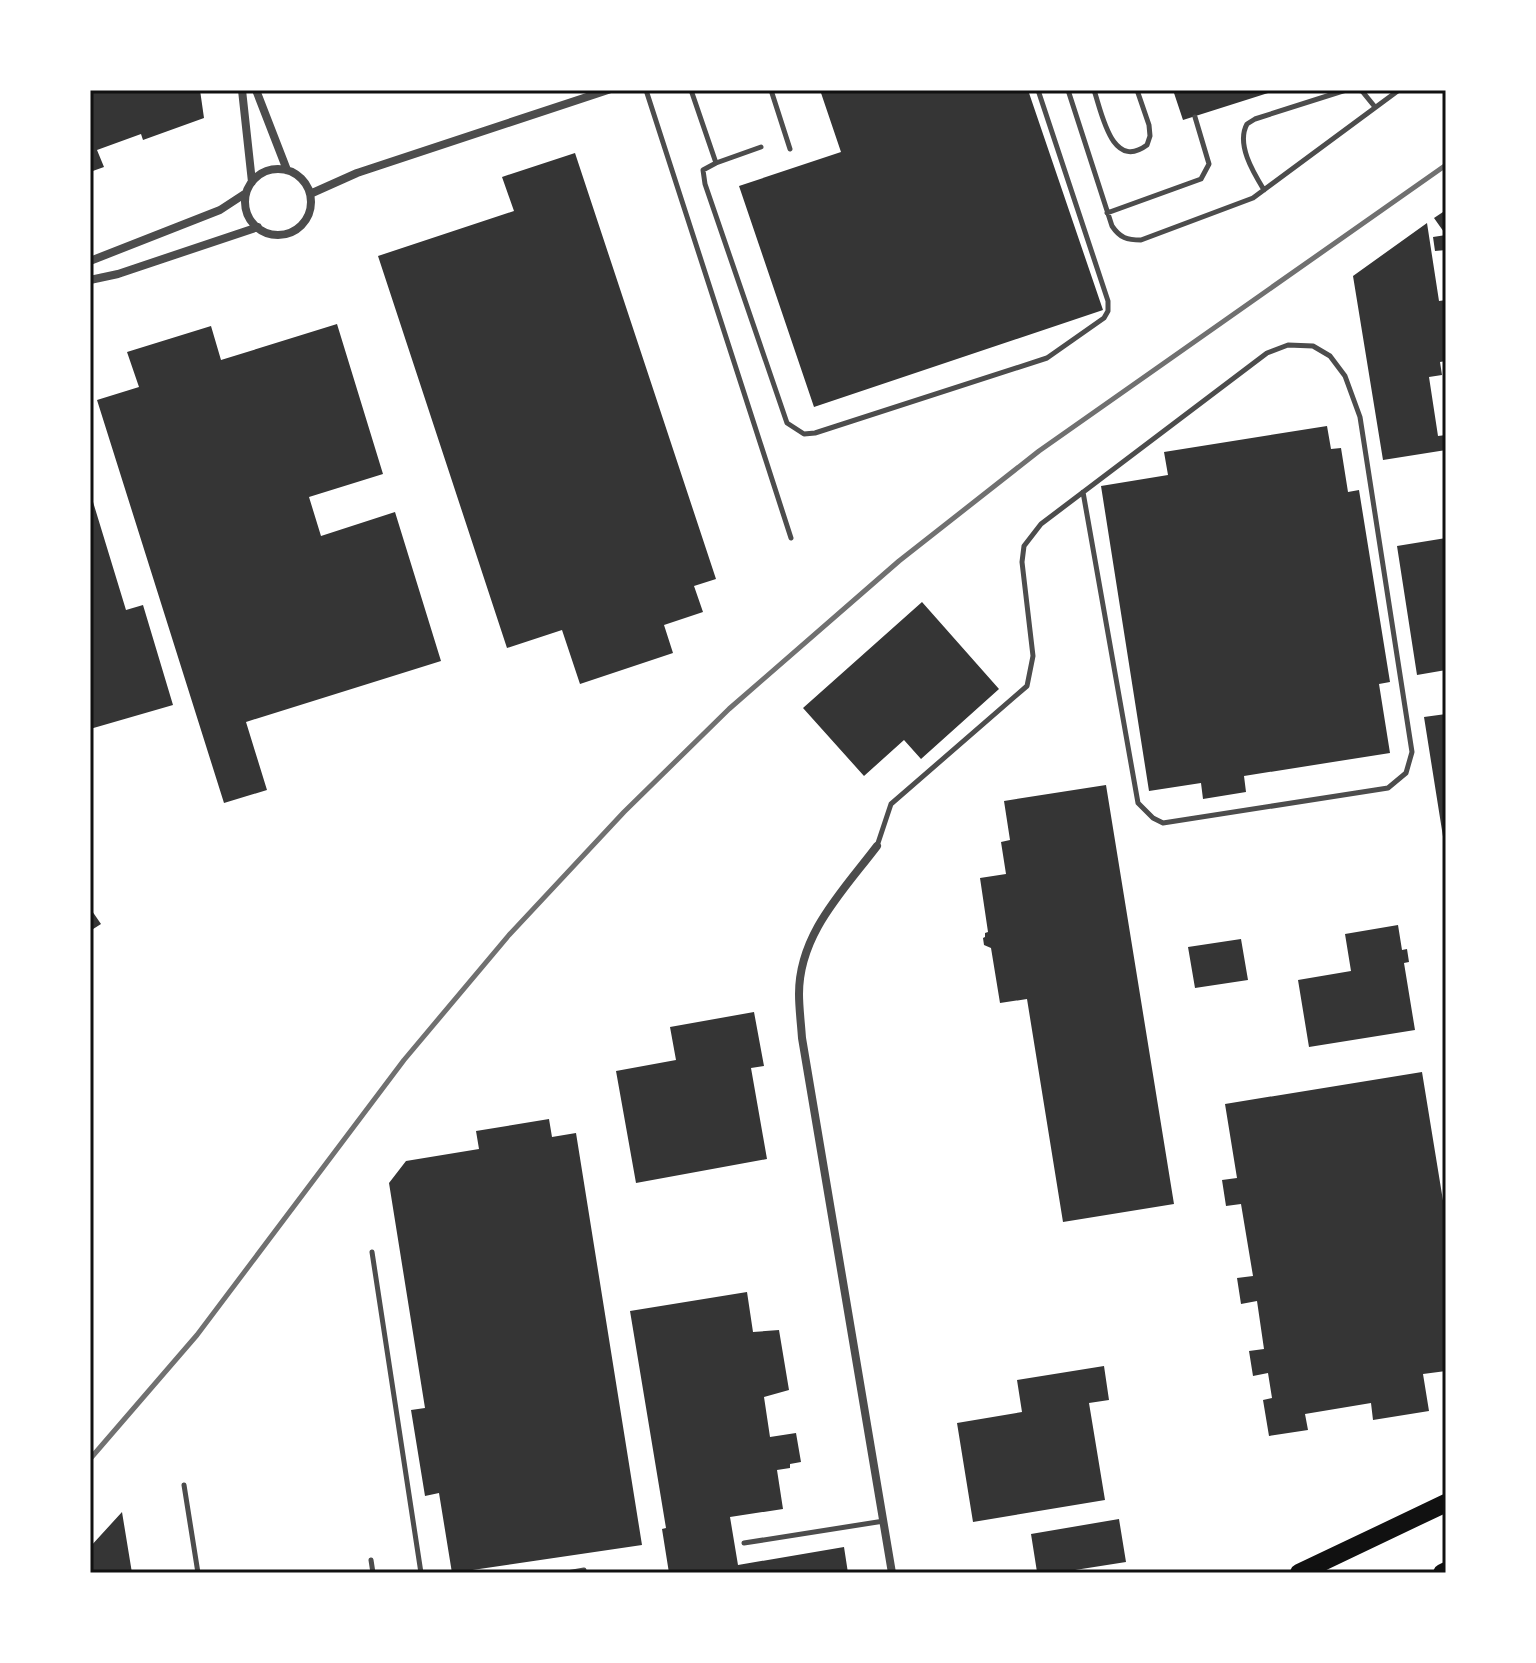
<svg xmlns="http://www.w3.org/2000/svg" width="1536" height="1663" font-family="'PT Sans',sans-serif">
<rect width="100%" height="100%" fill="#fff"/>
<path fill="#353535" d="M90 90H200L204 118 143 140 141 134 97 150 104 167 90 172Z
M820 90H1028L1103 310 814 407 739 186 841 152Z
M1173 90H1274V91L1183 120Z
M575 153 716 579 694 586 703 612 664 625 673 653 580 684 562 630 507 648 378 256 514 211 502 177Z
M1446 210V250L1435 251 1433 237 1446 235 1434 218Z
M1427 223 1439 301 1446 300V361L1440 362 1442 375 1429 377 1438 436 1446 435V450L1383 460 1353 276Z
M337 324 383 474 309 497 321 536 395 512 441 661 246 722 267 790 224 803 97 400 139 387 127 352 211 326 221 360Z
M1327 426 1331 449 1341 448 1348 492 1359 490 1390 682 1379 684 1390 753 1244 776 1246 792 1203 799 1201 783 1149 791 1101 486 1168 475 1164 452Z
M90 492 126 610 143 605 173 705 90 729Z
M1446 538V670L1417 675 1397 546Z
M922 602 999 689 921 759 904 740 864 776 803 708Z
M1446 714V842L1444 843 1424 717Z
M1106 785 1174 1204 1063 1222 1027 999 1000 1003 991 948 984 945 983 938 985 937V933L988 932 980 878 1006 874 1001 842 1010 840 1004 801Z
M90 908 101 924 90 931Z
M1398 925 1402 950 1407 949 1409 962 1404 963 1415 1030 1309 1047 1298 980 1351 971 1345 934Z
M1241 939 1248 980 1195 988 1188 947Z
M754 1012 764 1066 751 1068 767 1159 636 1183 616 1071 676 1060 670 1027Z
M1422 1072 1446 1219V1371L1423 1374 1429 1411 1373 1420 1371 1403 1305 1414 1308 1430 1269 1436 1263 1400 1272 1398 1268 1373 1253 1376 1249 1351 1264 1349 1257 1301 1241 1304 1237 1278 1253 1276 1241 1204 1226 1206 1222 1180 1237 1178 1225 1104Z
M549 1119 552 1137 576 1133 642 1545 452 1573 439 1493 425 1496 411 1410 425 1408 389 1183 406 1161 479 1149 476 1131Z
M747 1292 753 1332 779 1330 789 1390 764 1397 770 1437 796 1433 801 1462 790 1464V1468L777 1470 783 1509 730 1517 738 1565 844 1547 848 1573H669L662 1529 666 1528 630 1311Z
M1104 1366 1109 1400 1089 1403 1105 1500 973 1522 957 1423 1022 1412 1017 1380Z
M122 1512 132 1573H90V1547Z
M1119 1519 1126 1562 1056 1573H1048V1570L1037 1572 1031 1534Z"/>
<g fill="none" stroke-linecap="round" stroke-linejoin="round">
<path stroke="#4c4c4c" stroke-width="5" d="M646 90 791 538
M691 90 716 163 703 170 705 184 787 423 804 434 815 433 1047 358 1104 318 1108 311V301L1038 90
M771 90 790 149
M1068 90 1112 226C1120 238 1127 240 1141 240L1253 198 1399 90
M1094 90C1102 114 1112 171 1147 145L1150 136 1149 125 1137 90
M1357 90 1362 91 1375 107
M716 163 761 147
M1264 190C1253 172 1236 144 1247 124L1255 119 1346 90
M1107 213 1201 179 1209 164 1195 117
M877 846 891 804 1027 686 1033 656 1022 562 1024 546 1041 524 1267 353 1288 345 1313 346 1330 356 1345 376 1360 417 1412 752 1406 773 1388 788 1163 823 1153 818 1138 803 1083 492
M372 1252 421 1573
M184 1485 198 1573
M744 1543 884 1521
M371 1560 373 1573
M567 1573 584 1570"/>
<path stroke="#4c4c4c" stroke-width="8" d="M242 90 252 182
M256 90 287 170
M245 202a33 33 0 1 1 66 0a33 33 0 1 1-66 0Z
M310 194 357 173 608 90
M90 261 220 210 246 193
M90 280 118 274 258 227
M877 846C843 891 799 934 799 994 799 1008 801 1023 802 1038L892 1573"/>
<path stroke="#111" stroke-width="18" d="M1299 1573 1446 1503
M1442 1573 1446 1571"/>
<path stroke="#707070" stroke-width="5" d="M90 1459 197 1335 404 1060 509 935 624 812 729 709 899 561 1039 451 1446 165"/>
</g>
<rect width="1536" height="1663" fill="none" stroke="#ffffff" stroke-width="184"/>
<rect x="92" y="92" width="1352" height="1479" fill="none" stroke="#111" stroke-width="3"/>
</svg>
